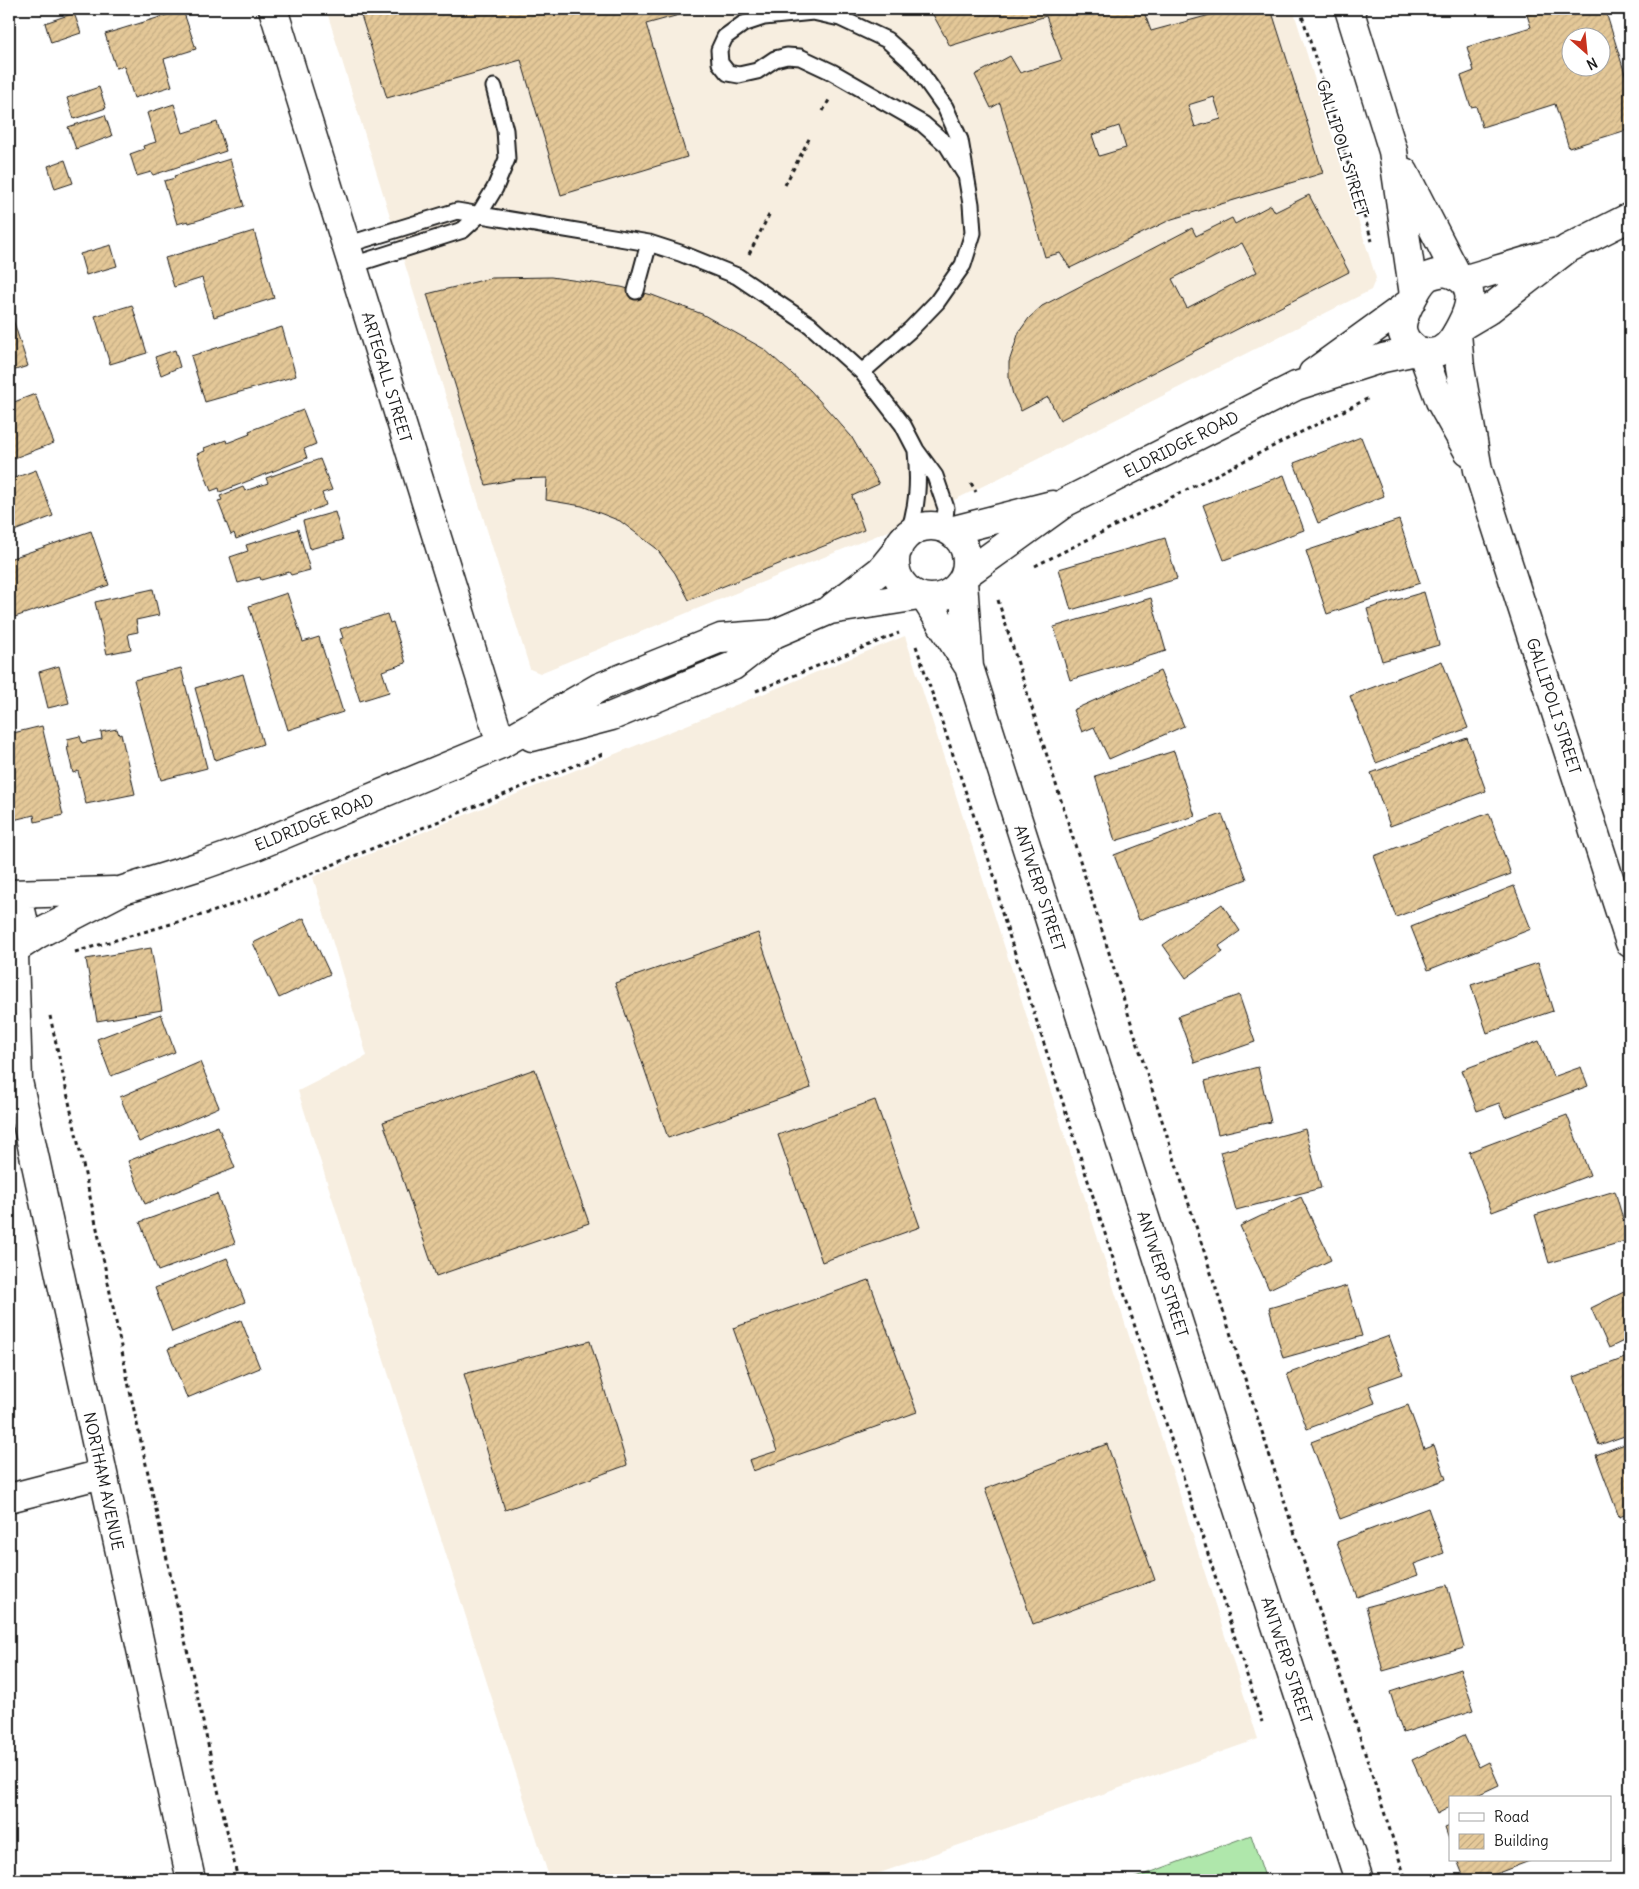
<svg xmlns="http://www.w3.org/2000/svg" width="1639" height="1889" font-family="Delius,sans-serif">
<defs>
<pattern id="building-hatch" width="6" height="6" patternUnits="userSpaceOnUse" patternTransform="scale(1.25)"><rect width="6" height="6" fill="#e4c898"/><path d="M-1 1l2-2M0 6l6-6M5 7l2-2" fill="none" stroke="#c3ab82"/></pattern>
</defs>
<rect width="100%" height="100%" fill="#fff"/>
<filter id="ink" filterUnits="userSpaceOnUse"><feTurbulence type="fractalNoise" baseFrequency=".02" numOctaves="2"/><feDisplacementMap in="SourceGraphic" scale="10" xChannelSelector="R" yChannelSelector="G"/><feConvolveMatrix kernelMatrix="1 2 1 2 8 2 1 2 1" color-interpolation-filters="sRGB"/></filter>
<g filter="url(#ink)">
<path fill="#f7eee0" d="M326 9H1293L1376 278 1371 290 1026 465 905 524 540 673 530 669Z
M905 636 1258 1739 860 1880H550L298 1091 367 1056 313 877Z"/>
<path fill="#afe7ab" stroke="#668264" d="M1251 1835 1266 1880H1130Z"/>
<path fill="url(#building-hatch)" stroke="#1c1c1c" fill-rule="evenodd" d="M359 9H701L646 24 687 157 561 195 521 60 387 98Z
M930 9H1143L1151 31 1232 9H1271L1323 173 1172 219 1070 268 1060 253 1045 257 1000 103 991 108 975 75 1010 56 1020 73 1062 60 1046 16 950 46ZM1214 97 1221 119 1195 127 1188 105ZM1119 126 1126 148 1099 156 1092 135Z
M1525 9H1605L1630 90V129L1569 148 1555 104 1482 127 1476 106 1471 107 1461 76 1474 71 1467 47 1531 27ZM1572 38H1602V68H1572Z
M183 10 196 49 164 59 172 86 134 98 124 66 116 68 105 34Z
M74 13 81 33 51 43 45 23Z
M99 87 106 108 74 119 67 98Z
M174 104 183 133 217 122 226 151 153 175 151 172 137 176 130 154 144 149 143 146 156 142 147 113Z
M105 115 112 136 76 149 68 127Z
M230 159 244 206 189 223 188 221 177 224 164 181 175 178 174 176Z
M65 160 73 183 55 189 48 166Z
M1309 195 1349 272 1060 420 1048 397 1021 411 1013 395 1009 378V362L1019 332 1029 318 1042 306 1192 228 1196 236 1232 218 1235 224 1271 205 1275 212ZM1242 243 1257 272 1187 308 1172 279Z
M254 231 274 298 214 317 202 278 174 287 165 258Z
M111 245 117 266 86 275 80 254Z
M551 277 621 287 652 295 702 314 764 349 810 390 851 436 879 484 852 496 864 530 689 600 675 573 656 548 620 521 582 506 546 500 547 478 516 479 486 485 427 294 491 278Z
M132 305 147 353 110 364 95 316Z
M9 307 28 366 9 372Z
M282 327 296 376 205 402 191 356Z
M175 350 180 367 161 375 155 357Z
M35 394 54 443 9 460V404Z
M303 410 316 444 304 449 307 458 220 492 219 488 211 491 197 454 205 451 204 448 226 440 227 443 250 434 249 431Z
M1361 437 1384 496 1318 523 1294 463Z
M320 459 332 490 322 493 326 505 236 539 234 533 231 535 218 501 222 500 220 496 243 487 245 491 268 483 266 478Z
M36 470 53 516 9 533V480Z
M1284 475 1304 530 1224 560 1203 505Z
M335 512 343 540 310 549 303 521Z
M1399 520 1420 583 1327 614 1306 551Z
M298 529 310 570 291 575 289 572 261 580 260 577 238 583 230 557 248 551 246 545Z
M91 531 109 585 9 619V559Z
M1165 538 1177 579 1071 610 1059 569Z
M153 589 159 615 136 620 138 632 128 634 131 649 107 654 95 602Z
M1424 592 1439 645 1382 661 1367 609Z
M287 593 303 642 319 637 343 712 288 730 249 606Z
M1151 598 1166 651 1070 680 1054 627Z
M387 614 390 623 393 622 406 663 382 671 389 692 360 701 340 639 343 638 340 629Z
M1442 661 1468 728 1376 763 1350 696Z
M59 666 69 703 48 708 39 672Z
M181 668 207 768 161 780 134 680Z
M1160 671 1184 726 1109 759 1094 727 1082 732 1073 710Z
M243 674 263 744 215 760 195 688Z
M42 726 63 815 35 822 34 815 9 821V734Z
M117 729 119 735 121 734 135 794 86 804 78 771 73 773 67 747H69L67 739 80 736 82 743 102 739 101 732Z
M1467 738 1486 791 1390 826 1371 773Z
M1174 751 1195 816 1115 841 1095 776Z
M1489 813 1511 874 1396 917 1374 856Z
M1222 814 1247 879 1139 920 1114 855Z
M1514 886 1531 929 1428 970 1411 927Z
M1222 904 1240 931 1219 946 1223 952 1186 978 1163 945Z
M304 918 330 974 279 998 253 943Z
M758 933 811 1088 668 1138 615 983Z
M151 948 162 1010 97 1021 86 959Z
M1538 963 1553 1011 1487 1033 1471 985Z
M1239 995 1255 1042 1195 1063 1178 1016Z
M161 1014 175 1052 111 1076 97 1039Z
M1539 1041 1553 1077 1581 1067 1588 1086 1505 1117 1499 1103 1477 1111 1462 1070Z
M200 1062 219 1107 139 1142 120 1097Z
M1258 1067 1271 1122 1218 1134 1205 1081Z
M535 1069 589 1223 436 1276 383 1122Z
M875 1100 920 1227 822 1262 778 1135Z
M1567 1115 1590 1175 1492 1212 1469 1152Z
M218 1126 235 1168 145 1204 128 1161Z
M1305 1129 1321 1188 1236 1210 1220 1152Z
M1615 1191 1629 1240 1549 1263 1535 1215Z
M217 1194 235 1243 158 1271 140 1222Z
M1301 1197 1331 1260 1269 1289 1240 1226Z
M227 1258 245 1302 172 1332 155 1288Z
M869 1280 917 1412 753 1471 749 1460 777 1451 733 1328Z
M1347 1286 1362 1336 1283 1358 1269 1308Z
M1630 1289V1338L1609 1348 1591 1308Z
M241 1320 260 1368 187 1398 168 1349Z
M1389 1336 1403 1374 1369 1386 1375 1403 1307 1429 1287 1374Z
M590 1341 627 1465 505 1510 464 1374Z
M1630 1356V1434L1599 1445 1574 1377Z
M1408 1405 1424 1449 1434 1445 1446 1479 1340 1519 1311 1442Z
M1630 1442V1513L1619 1517 1596 1455Z
M1107 1444 1155 1580 1033 1624 985 1489Z
M1428 1508 1444 1553 1414 1564 1418 1575 1357 1597 1337 1542Z
M1447 1585 1464 1648 1383 1671 1366 1607Z
M1460 1669 1474 1710 1403 1733 1390 1692Z
M1464 1735 1479 1767 1489 1762 1499 1785 1471 1798H1450V1807L1437 1814 1412 1760Z
M1450 1826V1842L1445 1828Z
M1457 1860H1532L1480 1880H1465Z"/>
<g fill="none" stroke-linecap="round" stroke-linejoin="round">
<defs>
<path id="service" d="M346 245 457 211 649 243 680 253 737 276 810 325 862 372 903 425 916 450 935 476 946 508 944 528
M353 265 463 230 478 216 495 188 507 159 505 130 494 87
M636 291 649 243
M862 372 910 330 937 302 963 265 973 233 971 204 960 140 945 107 915 65 887 40 840 18 813 12 764 17 743 24 725 37 719 50 720 63 728 73 739 75 757 71 775 59 787 56 800 57 832 72 923 124 947 145 965 174
M908 534C918 505 919 482 916 451"/>
<path id="minor" d="M273 9 501 744
M1349 9 1393 151 1414 295
M1404 172 1458 277
M1457 333 1460 368 1478 470 1630 943
M1422 352 1440 401 1468 451
M963 581 969 667 1239 1512 1359 1880
M925 598 967 664
M14 954 18 1081 191 1880
M9 1498 102 1474"/>
<path id="tertiary" d="M1444 272C1476 278 1473 302 1461 325 1454 339 1444 357 1425 352 1421 351 1417 351 1414 348 1395 333 1402 319 1411 301 1415 293 1419 284 1426 278 1431 274 1437 274 1444 272Z
M1463 280 1553 253
M1460 327 1487 311 1567 249 1630 217
M1313 373 1411 302
M895 562a36 36 0 1 1 72 0a36 36 0 1 1-72 0Z
M950 531 1052 505
M965 575 1066 502 1296 386 1383 358 1416 351
M833 607 881 570 898 549
M532 737 612 716 733 666 774 634 830 610 919 596
M9 893C26 909 29 935 13 954
M10 894 114 891
M18 947 38 934 123 890 203 865 251 848 501 744 600 687 721 638 774 634"/>
</defs>
<use href="#service" stroke="#1c1c1c" stroke-width="19"/>
<use href="#minor" stroke="#1c1c1c" stroke-width="31"/>
<use href="#tertiary" stroke="#1c1c1c" stroke-width="31"/>
<path stroke="#1c1c1c" stroke-width="3" stroke-dasharray="4 4" stroke-linecap="butt" d="M1300 9 1372 241
M823 111 829 100
M785 185 810 137
M749 254 770 213
M971 483 976 492
M1035 566 1369 398
M998 600 1150 1083 1406 1880
M916 646 996 881 1001 910 1262 1722
M756 691 899 633
M75 952 212 912 259 895 605 753
M50 1016 98 1233 132 1401 238 1880"/>
<use href="#service" stroke="#fff" stroke-width="15"/>
<use href="#minor" stroke="#fff" stroke-width="28"/>
<use href="#tertiary" stroke="#fff" stroke-width="28"/>
</g>
</g>
<g text-anchor="middle" dominant-baseline="central" stroke-width="4" stroke-linejoin="round" paint-order="stroke">
<g font-size="16" fill="#1c1c1c" stroke="#fff">
<text transform="translate(1343 148) rotate(73)">GALLIPOLI STREET</text>
<text transform="translate(387 377) rotate(73)">ARTEGALL STREET</text>
<text transform="translate(1181 444) rotate(-27)">ELDRIDGE ROAD</text>
<text transform="translate(1554 706) rotate(72)">GALLIPOLI STREET</text>
<text transform="translate(314 822) rotate(-22)">ELDRIDGE ROAD</text>
<text transform="translate(1040 888) rotate(72)">ANTWERP STREET</text>
<text transform="translate(1163 1274) rotate(72)">ANTWERP STREET</text>
<text transform="translate(104 1481) rotate(78)">NORTHAM AVENUE</text>
<text transform="translate(1287 1660) rotate(72)">ANTWERP STREET</text>
</g>
</g>
<rect width="1639" height="1889" fill="none" stroke="#fff" stroke-width="30"/>
<rect x="15" y="15" width="1609" height="1859" fill="none" stroke="#1c1c1c" stroke-width="2" filter="url(#ink)"/>
<rect x="1449" y="1796" width="162" height="65" fill="#ffffff" stroke="#a4a4a4"/>
<rect x="1459" y="1813" width="25" height="8" fill="#ffffff" stroke="#a4a4a4"/>
<text x="1494" y="1822" font-size="15" fill="#1c1c1c">Road</text>
<rect x="1459" y="1834" width="25" height="15" fill="url(#building-hatch)" stroke="#a4a4a4"/>
<text x="1494" y="1846" font-size="15" fill="#1c1c1c">Building</text>
<g transform="translate(1586 52) rotate(153)"><circle r="24" fill="#ffffff" stroke="#a4a4a4"/>
<path d="M0-4L9 19L0 12L-9 19Z" fill="#c8321e"/>
<text y="-8" font-size="14" font-weight="bold" text-anchor="middle" fill="#1c1c1c">N</text>
</g>
</svg>
